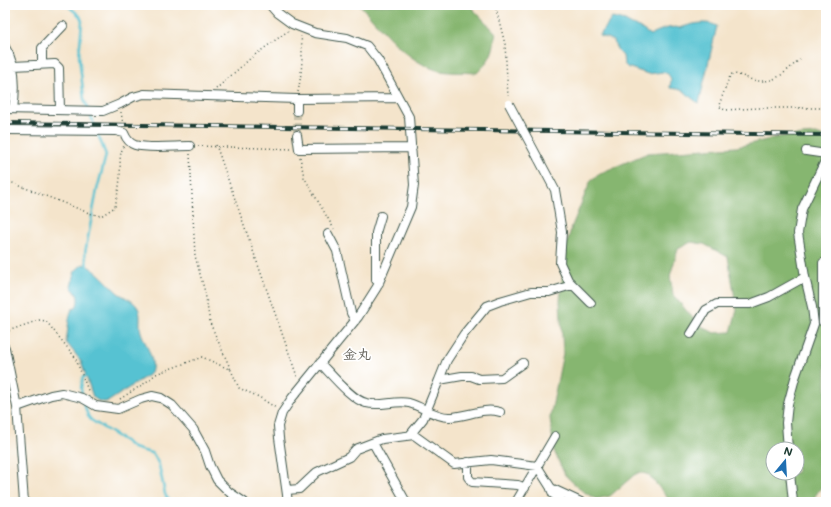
<svg xmlns="http://www.w3.org/2000/svg" width="831" height="507" font-family="Mali,'Klee One',sans-serif">
<rect width="100%" height="100%" fill="#fff"/>
<filter id="ink" filterUnits="userSpaceOnUse"><feTurbulence type="fractalNoise" baseFrequency=".025" numOctaves="2"/><feDisplacementMap in="SourceGraphic" scale="8" xChannelSelector="R" yChannelSelector="G"/><feConvolveMatrix kernelMatrix="1 2 1 2 8 2 1 2 1" color-interpolation-filters="sRGB"/></filter>
<filter id="wash" filterUnits="userSpaceOnUse"><feTurbulence type="fractalNoise" baseFrequency=".012" numOctaves="4" result="noise"/><feDisplacementMap in="SourceGraphic" scale="16" xChannelSelector="R" yChannelSelector="G"/><feGaussianBlur stdDeviation="0.9" result="paint"/><feColorMatrix in="noise" values="0 0 0 0 0 0 0 0 0 0 0 0 0 0 0 0 0 1.4 0 .05"/><feComposite in="paint" operator="in"/></filter>
<g filter="url(#wash)">
<rect width="100%" height="100%" fill="#f4e4cb"/>
<path fill="#86b670" stroke="#527a52" fill-rule="evenodd" d="M360 5H469L496 33C493 52 492 58 477 73 466 72 452 73 440 71 406 62 383 30 360 5Z
M617 5H752C707 7 662 10 617 5Z
M816 134 822 136 826 141V480L811 502H671L649 475 640 472 634 475 610 496 596 499 581 490 565 475 554 451 550 418 563 353 560 301 565 250 572 226 591 180 603 172 648 153 737 147 779 137ZM691 242 704 244 728 257 737 310 731 332 714 333 698 324 673 295 670 276 678 249ZM773 449H797V473H773Z"/>
<path fill="#57c2d2" stroke="#3b8083" d="M612 18 625 21 632 25 639 27 650 35C657 31 672 25 680 28 691 24 706 20 717 26L699 103C685 95 689 90 670 88L671 79 668 74 663 72 648 74 627 67 624 64 623 56 618 51 613 41 607 38 599 36Z
M83 264C97 269 107 283 118 293 124 297 132 300 136 305 143 313 138 323 141 332 145 345 156 359 151 373L109 401C103 403 99 402 93 397L81 361 66 342C68 332 68 317 72 309L76 308C80 298 78 294 71 287L75 271Z"/>
<g fill="none" stroke-linecap="round" stroke-linejoin="round">
<path stroke="#57c2d2" stroke-width="2.5" d="M67 5 80 16 82 21 79 56 84 99 106 155 97 190 85 253 87 267
M82 397 81 388 83 377 88 376
M83 401 88 416 91 420 126 442 133 448 151 453 154 455 159 465 165 494 169 502"/>
</g>
</g>
<g filter="url(#ink)">
<g fill="none" stroke-linecap="round" stroke-linejoin="round">
<path stroke="#c9c3ad" stroke-width="8" stroke-dasharray="8 4" stroke-linecap="butt" d="M297 111V135"/>
<defs>
<path id="minor" d="M270 5 277 13 292 24 315 33 347 38 367 46 378 60 409 117 414 185 411 207 377 287 358 317 292 398 282 413 278 426 279 438 288 502
M5 47C16 64 16 89 13 109
M42 64V48L63 26
M13 66 55 64 59 68 60 110
M5 82H13
M5 109 103 111 120 104 133 97 144 94 297 99 398 98
M297 111V99
M5 130 116 131 124 133C126 138 129 143 135 145 148 149 175 146 190 146
M297 135 299 149 412 148
M806 151 826 154
M538 158 555 190 562 232 560 263 568 280 591 303
M328 234 337 251 351 313 355 321
M823 263V322
M379 283 376 280V233L381 216
M691 334 706 310 717 304H750L769 297 805 277
M5 348 17 407 24 502
M320 363C331 374 352 400 366 403 380 407 395 400 409 403 423 407 435 417 449 417 466 417 483 407 500 412
M439 380 447 360 464 334 487 306 500 301 531 292H549L572 285
M17 407 51 395 62 393 82 398 96 406 118 409 141 399 152 396 161 398 172 405 193 429 205 451 210 466 217 480 229 492 244 502
M410 435 423 419 439 380 462 376H471L479 379 502 378 523 363
M373 443 406 502
M788 449 786 423 788 404 795 378 814 324 812 307 805 277 798 233 802 209 826 159
M468 462V477L472 482 518 485 525 488
M790 473 793 502
M551 489 553 494 560 499 559 502
M287 490 299 489 317 472 349 457 356 449 382 439 414 435 454 464 491 460 537 466 551 488 581 502
M516 502 555 436"/>
</defs>
<use href="#minor" stroke="#3f564b" stroke-width="10"/>
<path stroke="#3f564b" stroke-width="1.5" stroke-dasharray="1 3" stroke-linecap="butt" d="M495 5 505 44 508 96
M800 59C785 72 775 85 753 80 746 78 741 74 732 74L729 78 719 105 721 108 725 110 758 108H826
M216 89 252 57 288 31
M298 92C302 72 303 55 301 36
M121 112 123 124
M216 145 298 379
M198 146 292 149
M190 154 195 256 205 292 210 323 231 370
M300 157 304 177 334 229
M5 180 89 213 101 216 115 207C117 196 120 185 120 175 121 165 118 155 124 146
M5 332 39 320 46 321 75 357 89 393
M120 399 145 383 156 374 202 357 231 370 239 388 259 397 276 408"/>
<use href="#minor" stroke="#fff" stroke-width="8"/>
<defs>
<path id="rail" d="M5 123 826 135"/>
</defs>
<use href="#rail" stroke="#1f3d34" stroke-width="4"/>
<use href="#rail" stroke="#fff" stroke-width="2.5" stroke-dasharray="8" stroke-linecap="butt"/>
<defs>
<path id="minor-bridge" d="M509 104 538 158"/>
</defs>
<use href="#minor-bridge" stroke="#3f564b" stroke-width="10" stroke-linecap="butt"/>
<use href="#minor-bridge" stroke="#fff" stroke-width="8"/>
</g>
</g>
<g text-anchor="middle" dominant-baseline="central" stroke-width="3.5" stroke-linejoin="round" paint-order="stroke">
<g font-size="14" font-weight="bold" fill="#63615a" stroke="#fff">
<text x="357" y="353">金丸</text>
</g>
</g>
<rect width="831" height="507" fill="none" stroke="#fff" stroke-width="20"/>
<g transform="translate(785 461) rotate(18)"><circle r="19" fill="#ffffff" stroke="#a5b1ae"/>
<path d="M0-3L7 15L0 10L-7 15Z" fill="#1f6fb2"/>
<text y="-6" font-size="11" font-weight="bold" text-anchor="middle" fill="#1f3d34">N</text>
</g>
</svg>
